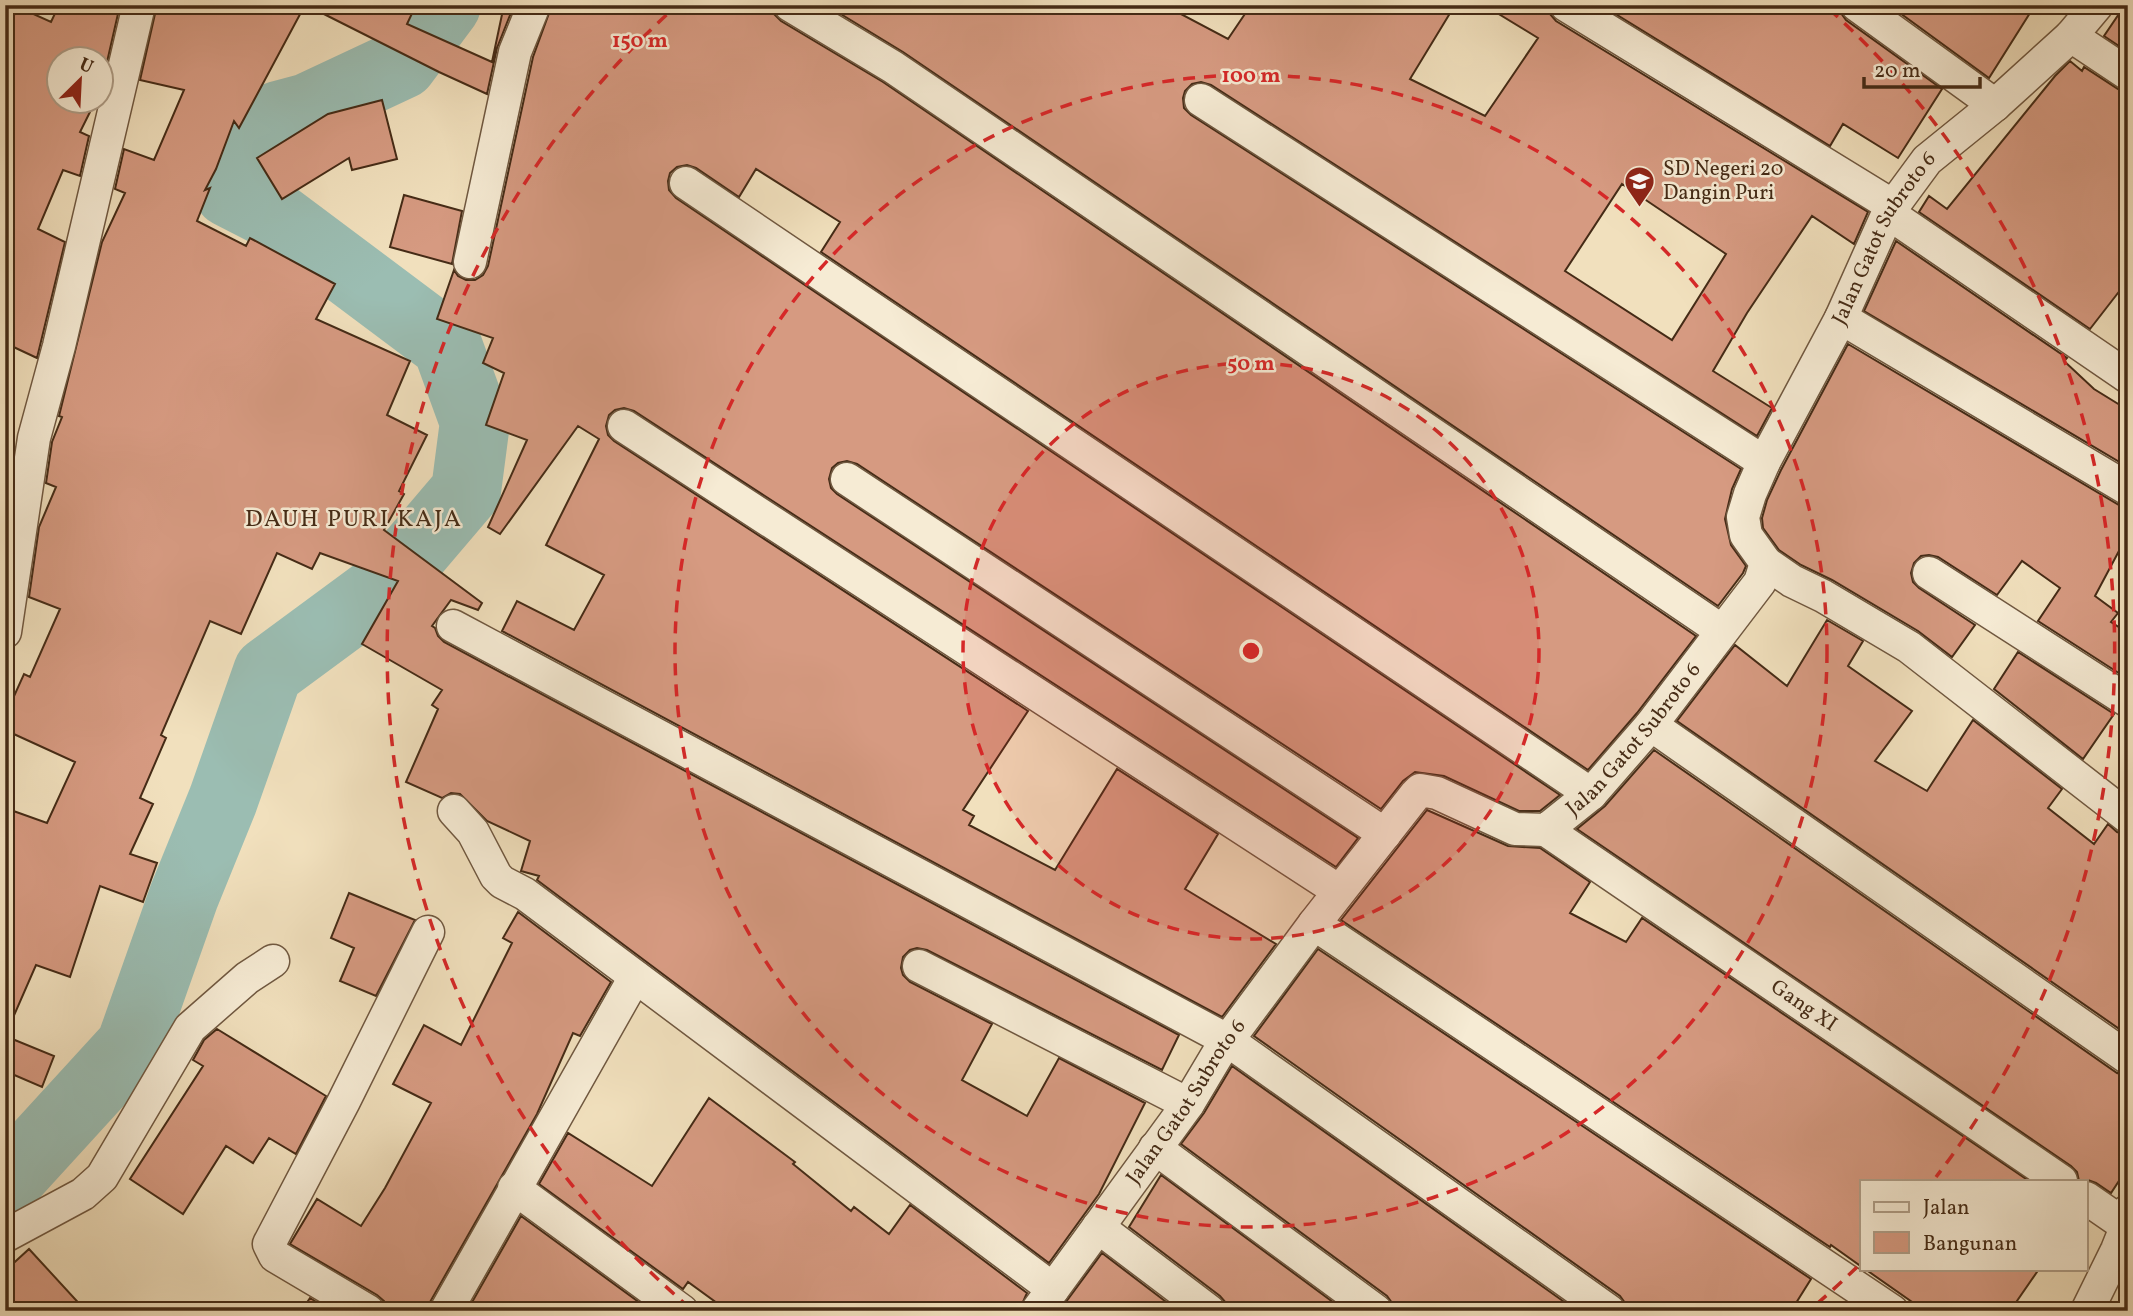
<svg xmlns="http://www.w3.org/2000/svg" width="2133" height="1316" font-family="Vollkorn,serif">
<rect width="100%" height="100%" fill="#f1e0bd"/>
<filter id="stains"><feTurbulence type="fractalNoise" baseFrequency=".00286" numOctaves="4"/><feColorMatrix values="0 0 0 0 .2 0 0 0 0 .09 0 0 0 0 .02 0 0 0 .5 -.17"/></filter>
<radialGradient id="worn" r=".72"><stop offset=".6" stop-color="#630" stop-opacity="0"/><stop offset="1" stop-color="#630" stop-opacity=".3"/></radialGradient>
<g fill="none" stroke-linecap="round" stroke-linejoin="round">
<path stroke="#9bbdb2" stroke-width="70" d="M5 1184 131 1046 184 896 223 800 268 672 386 585 466 491 475 422 447 345 272 214 229 192 235 148 278 116 308 108 402 64 446 5"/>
</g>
<path fill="#d69a81" stroke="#452b16" stroke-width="2" fill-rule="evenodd" d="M59 5H120L102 84V60H60V102H95L80 132 89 136 80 176 63 170 38 229 65 242 37 358 5 343V34L18 7 51 22Z
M157 5H305L239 128 234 121 216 169 205 190 210 188 197 221 246 246 250 238 335 284 316 319 410 361 387 415 427 435 399 491 404 494 384 530 482 603 478 610 451 600 432 626 435 628 438 636 444 642 1179 1035 1162 1070 927 950 917 948 910 950 903 957 901 968 903 975 910 982 992 1024 962 1080 1027 1116 1059 1058 1145 1103 1099 1194 1049 1263 537 880 539 876 521 871 530 841 487 821 460 794 451 793 442 798 406 782 438 709 432 705 442 690 362 644 398 581 320 553 312 569 277 553 241 634 210 621 161 735 166 738 140 798 153 804 130 854 157 863 143 902 100 886 70 977 36 965 5 1036V808L47 823 75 762 5 730V716L24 674 30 677 60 609 29 597 39 527 56 487 46 483 52 442 62 417 59 416 102 242 125 193 115 189 124 149 154 160 184 90 140 80Z
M306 5H416L407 24 492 62 504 5H514L497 48 487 94 439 72Z
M552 5H772L774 14 781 21 883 82 1696 636 1637 713 1588 770 821 252 840 222 756 169 739 197 696 168 687 165 677 167 670 173 668 181 669 190 676 198 1560 795 1540 811H1519L1444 776 1415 772 1403 781 1381 809 857 464 847 461 838 463 832 468 829 479 831 488 837 494 1358 838 1336 867 634 411 624 408 615 410 609 415 606 426 608 435 614 441 1028 711 963 810 974 816 969 825 1055 870 1117 769 1218 834 1185 889 1276 944 1222 1017 502 631 517 601 574 630 604 575 546 545 599 439 578 426 500 534 488 527 527 440 486 425 504 373 483 363 493 338 437 319 454 270 458 276 466 280H475L483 275 488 266 533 57Z
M826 5H1164L1228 39 1251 5H1455L1410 79 1485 116 1538 38 1484 5H1548L1550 14 1556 21 1868 212 1854 244 1812 216 1747 313 1713 371 1772 408 1757 436 1211 85 1201 82 1192 84 1185 91 1183 98 1184 108 1191 115 1741 469 1732 489 1725 519 1731 545 1746 566 1743 573 1718 606 903 52ZM1622 184 1726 254 1672 340 1565 271Z
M1601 5H1839L1841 13 1846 20 1942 89 1898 158 1843 124 1830 146Z
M1889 5H2035L1989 78Z
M2125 5H2128V52L2104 36Z
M2070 61 2082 71 2084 67 2118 89 2128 92V280L2090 329 1919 212 1929 196 1947 209 2055 76Z
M382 100 397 159 352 170 349 158 282 199 257 158 328 114Z
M404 195 462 211 452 264 390 247Z
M1896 241 2067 358 2064 361 2094 389 2128 410V467L1864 311Z
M1848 344 2119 505 2128 507V534L2095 596 2118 613 2111 622 2128 633V679L2038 621 2060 588 2022 561 1997 595 1938 557 1929 555 1921 556 1914 563 1911 573 1913 582 1919 588 1975 625 1952 657 1918 631 1832 580 1801 565 1779 550 1763 528 1762 518 1767 500 1781 470Z
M1827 620 1863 641 1848 666 1912 711 1875 761 1927 791 1973 720 2062 789 2048 808 2094 844 2108 824 2117 832 2128 835V1035L1677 721 1735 645 1787 686Z
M2018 652 2114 714 2083 759 1994 689Z
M1654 750 2117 1073 2128 1076V1167L2111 1193 2096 1183 2088 1180 2079 1181 2077 1172 2071 1166 1577 829 1605 806Z
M1427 810 1508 846 1540 848 1590 882 1570 913 1626 942 1642 918 2029 1181H1862V1267L1831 1245 1830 1247 1341 920Z
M349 893 415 920 376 996 340 981 354 948 331 938Z
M518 912 611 982 580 1036 573 1033 537 1114 430 1302 428 1311H386L384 1301 377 1295 290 1244 317 1199 361 1226 385 1188 431 1103 393 1084 424 1025 461 1045 512 943 503 938Z
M1318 949 1811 1279 1791 1311H1627L1625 1303 1620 1296 1254 1036Z
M217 1029 326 1096 296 1154 269 1138 253 1163 226 1146 183 1214 130 1179 203 1066 193 1060 204 1040Z
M5 1036 54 1056 42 1087 5 1071Z
M1232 1066 1577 1311H1394L1392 1303 1387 1296 1181 1144 1204 1113Z
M709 1098 795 1162 793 1164 851 1211 854 1207 889 1234 910 1205 1027 1293 1019 1311H728L688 1282 683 1289 539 1184 568 1133 652 1186Z
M1161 1175 1345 1311H1227L1226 1303 1220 1296 1129 1227Z
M521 1216 651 1311H484L471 1304Z
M29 1249 86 1311H5V1271Z
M1102 1253 1178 1311H1070L1063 1306Z
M1865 1269H2039L2010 1311H1925Z
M310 1298 331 1311H301Z"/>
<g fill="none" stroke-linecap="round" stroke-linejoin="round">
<defs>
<g id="minor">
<path d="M790 5 893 67 1722 631"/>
<path d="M1566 5 1893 206"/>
<path d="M1857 5 1995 105"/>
<path d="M2071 36 2128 74"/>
<path d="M1201 100 1764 462"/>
<path d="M686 183 1591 794"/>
<path d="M1888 213 2128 377"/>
<path d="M470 262 515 52 534 5"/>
<path d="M1841 318 2128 489"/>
<path d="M624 426 1339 891"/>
<path d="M847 479 1385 834"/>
<path d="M1766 563 1792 581 1823 596 1909 647 2128 817"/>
<path d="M1929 573 2128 701"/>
<path d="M453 626 1227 1040 1609 1311"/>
<path d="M5 632 34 438 59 346 139 5"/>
<path d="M1651 725 2128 1058"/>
<path d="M454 811 473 832 496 876 502 882 525 894 1053 1289"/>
<path id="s1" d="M1546 830 2061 1181"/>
<path d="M1314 924 1892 1311"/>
<path d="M919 966 1188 1104"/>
<path d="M1155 1148 1376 1311"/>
<path d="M514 1188 682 1311"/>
<path d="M2086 1198 2128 1227"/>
<path d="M1098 1227 1209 1311"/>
<path d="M5 1236 83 1194 102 1177 190 1028 247 978 273 961"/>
<path d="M368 1311 275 1256 269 1244 344 1101 428 932"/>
<path d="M446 1311 635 977"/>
<path id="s2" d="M1037 1311 1188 1104 1219 1052 1314 924 1416 794 1420 790 1437 793 1515 829 1546 830 1591 794 1651 725 1760 582 1766 563 1746 535 1743 517 1750 494 1764 462 1841 318 1888 213 1927 160 1995 105 2071 36 2097 5"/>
<path d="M2087 1311 2117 1250 2123 1235 2128 1211"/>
</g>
</defs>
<use href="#minor" stroke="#705840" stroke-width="35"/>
<use href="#minor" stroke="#f6ebd4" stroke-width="32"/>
</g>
<circle cx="1251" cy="651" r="288" fill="#d62828" fill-opacity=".12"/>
<g fill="none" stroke="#d62828" stroke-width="3.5" stroke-dasharray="12 9">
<circle cx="1251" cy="651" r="288"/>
<circle cx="1251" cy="651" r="576"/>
<path d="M1857 1267A864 864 0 0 1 1812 1308M690 1308A864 864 0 0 1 673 9M1829 9A864 864 0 0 1 1936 1177"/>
</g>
<defs>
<symbol id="school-pin" viewBox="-11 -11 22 30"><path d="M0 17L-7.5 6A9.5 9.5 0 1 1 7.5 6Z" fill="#8f2418" stroke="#f6ebd4"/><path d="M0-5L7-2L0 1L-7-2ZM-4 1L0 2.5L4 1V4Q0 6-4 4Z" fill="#fff"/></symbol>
</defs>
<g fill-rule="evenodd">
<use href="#school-pin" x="1622" y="164" width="35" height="47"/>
</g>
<g text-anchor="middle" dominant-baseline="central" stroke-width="5" stroke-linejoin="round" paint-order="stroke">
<g font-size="21" fill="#452b16" stroke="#f6ebd4" text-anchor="start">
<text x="1663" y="169">SD Negeri 20<tspan x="1663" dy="24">Dangin Puri</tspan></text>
</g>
<g font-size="21" fill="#452b16" stroke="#f6ebd4">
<text stroke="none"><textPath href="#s2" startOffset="1496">Jalan Gatot Subroto 6</textPath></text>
<text stroke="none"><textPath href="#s2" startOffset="908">Jalan Gatot Subroto 6</textPath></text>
<text stroke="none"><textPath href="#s1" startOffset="312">Gang XI</textPath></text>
<text stroke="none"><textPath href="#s2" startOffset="257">Jalan Gatot Subroto 6</textPath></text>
</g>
<g font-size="24" letter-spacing="2" fill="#452b16" stroke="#f6ebd4">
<text x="354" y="520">DAUH PURI KAJA</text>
</g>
</g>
<circle cx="1251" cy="651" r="10" fill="#d62828" stroke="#f6ebd4" stroke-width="3.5"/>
<g font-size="21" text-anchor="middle" font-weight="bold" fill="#d62828" stroke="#f6ebd4" stroke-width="5" stroke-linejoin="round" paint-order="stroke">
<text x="640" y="47">150 m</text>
<text x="1251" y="82">100 m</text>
<text x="1251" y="370">50 m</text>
</g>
<rect width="2133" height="1316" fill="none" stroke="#f1e0bd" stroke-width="28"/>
<rect x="7" y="7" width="2119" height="1302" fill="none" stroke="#452b16" stroke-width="3.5"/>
<rect x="14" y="14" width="2105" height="1288" fill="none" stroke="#452b16" stroke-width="2"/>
<rect x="1860" y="1180" width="228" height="91" fill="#f6ebd4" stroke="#af9e88" stroke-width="2"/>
<rect x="1874" y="1202" width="35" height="10" fill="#f6ebd4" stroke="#af9e88" stroke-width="2"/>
<text x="1923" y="1214" font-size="21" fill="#452b16">Jalan</text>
<rect x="1874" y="1232" width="35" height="21" fill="#d69a81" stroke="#af9e88" stroke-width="2"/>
<text x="1923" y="1250" font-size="21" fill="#452b16">Bangunan</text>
<g transform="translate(80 80) rotate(24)"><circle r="33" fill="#f6ebd4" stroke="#af9e88" stroke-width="2"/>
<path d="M0-5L12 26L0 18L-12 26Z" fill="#8f2418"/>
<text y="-10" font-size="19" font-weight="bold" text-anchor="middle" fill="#452b16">U</text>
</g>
<path d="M1864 77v10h116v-10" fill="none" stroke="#452b16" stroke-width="3.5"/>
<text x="1874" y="77" font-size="21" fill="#452b16" stroke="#f6ebd4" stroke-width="5" paint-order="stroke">20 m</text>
<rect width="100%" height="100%" filter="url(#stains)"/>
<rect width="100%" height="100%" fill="url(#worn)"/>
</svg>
